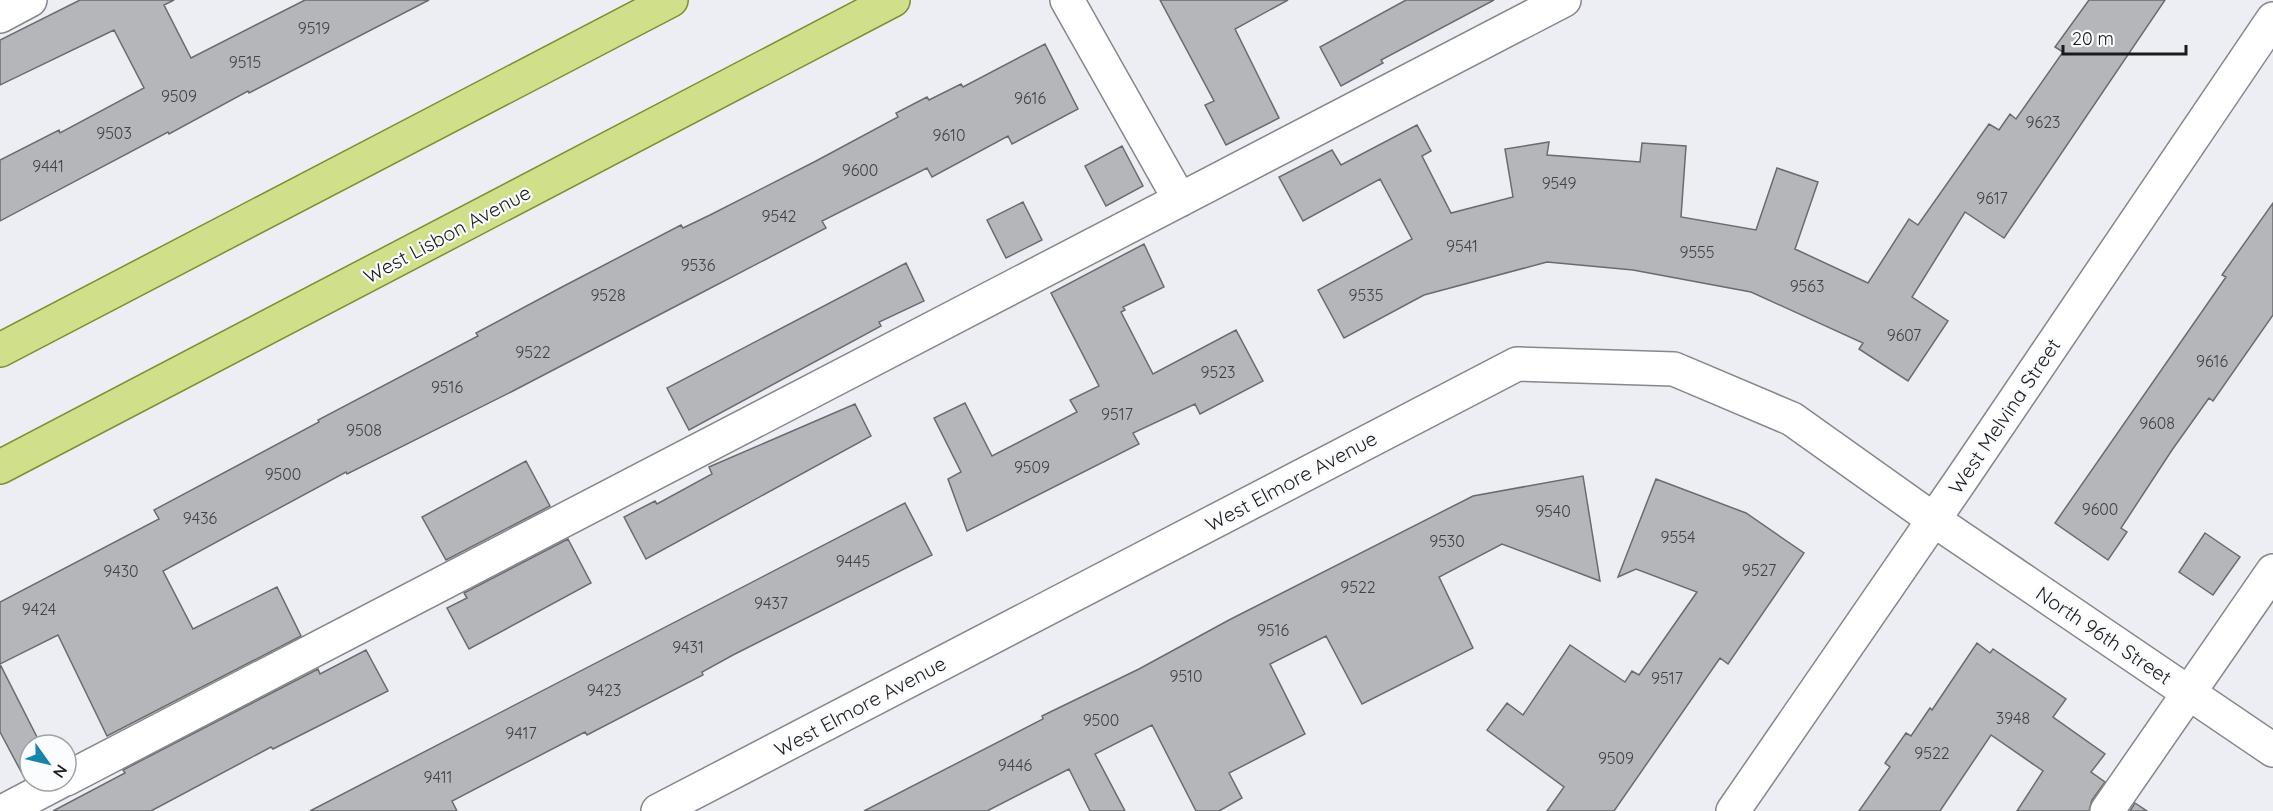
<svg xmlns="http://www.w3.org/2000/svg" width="2273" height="811" font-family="Quicksand,sans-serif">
<rect width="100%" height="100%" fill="#edeef3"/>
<path fill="#b4b6ba" stroke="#6a6b6f" stroke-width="1.5" d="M80 0H174L164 5 191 58 305 0H429L249 93 248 91 169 134 168 132 0 221V160L59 130 60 133 144 88 114 30 0 85V40Z
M1160 0H1288L1235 29 1279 118 1226 145 1205 105 1214 101Z
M1406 0H1494L1381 60 1383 63 1341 86 1320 47Z
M2089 0H2165L2004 238 1965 212 1912 297 1948 321 1908 381 1859 349 1863 343 1751 292 1633 270 1547 262 1424 295 1344 338 1318 290 1412 239 1380 179 1303 221 1279 177 1332 150 1341 165 1417 125 1431 151 1422 156 1451 213 1513 197 1505 149 1549 142 1547 155 1640 162 1642 143 1686 146 1681 217 1756 230 1777 168 1818 182 1795 249 1868 283 1909 219 1918 225 1989 124 1999 130 2010 114 2016 119 2063 52 2055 47Z
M1045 44 1078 109 1012 144 1008 136 932 177 927 168 822 221 826 228 703 292 511 392 347 474 346 472 163 571 193 629 277 587 301 636 107 736 58 635 0 664V602L159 519 154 510 319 422 318 420 478 336 476 333 562 287 681 225 683 228 710 215 816 161 898 117 896 113 927 97 929 100 961 84 963 87Z
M1122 146 1143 186 1106 206 1085 166Z
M1023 202 1042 240 1006 258 987 220Z
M2273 203V315L2213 401 2209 398 2172 450 2121 528 2127 532 2108 560 2055 523 2226 277 2222 275Z
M1144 244 1164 287 1123 307 1125 310 1121 312 1153 374 1236 330 1263 381 1200 414 1195 404 1133 433 1139 444 967 531 948 479 961 472 934 418 965 403 992 456 1077 412 1070 400 1099 386 1051 293Z
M906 263 924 301 879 322 881 326 689 430 667 388Z
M855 404 871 436 646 559 624 517 655 501 657 504 712 474 709 467Z
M526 461 550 506 446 560 422 517Z
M1583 476 1600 581 1502 544 1439 577 1473 648 1362 704 1326 636 1270 664 1305 734 1229 773 1242 798 1219 811H1196L1152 725 1095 754 1125 811H1090L1069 769 987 811H864L1043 719 1042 716 1139 669 1229 620 1473 496Z
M1656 479 1746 513 1804 553 1728 664 1720 658 1614 811H1547L1564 787 1487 730 1507 703 1523 715 1570 645 1625 682 1632 671 1639 675 1697 592 1636 569 1618 577Z
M905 503 932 555 733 655 702 672 703 675 587 735 585 732 452 801 457 811H310Z
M2205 533 2240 557 2213 595 2179 572Z
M568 539 591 583 469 649 447 608 467 598 464 593Z
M1977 643 1990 653 1993 649 2066 699 2053 717 2105 754 2091 772 2105 782 2092 800 2089 811H2017L2043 771 1991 735 1940 811H1859L1890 767 1885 763 1906 733 1911 736 1930 708 1932 710Z
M366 650 388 691 273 749 271 747 151 811H53L125 773 123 770 318 669 320 674Z
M0 664 41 745H30V776L25 779 0 732Z
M2135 803 2147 811H2130Z"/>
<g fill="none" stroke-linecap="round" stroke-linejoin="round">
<defs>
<path id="minor" d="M1067 0 1180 200
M0 16 30 0
M66 779 1564 0
M4 811 61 781
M658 811 1517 364 1674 369 1792 419 1934 520 2273 750
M1733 811 1961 480 2273 19
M2107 811 2273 571"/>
<path id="major" d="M0 350 671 0
M0 467 893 0"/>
</defs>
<use href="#minor" stroke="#85878b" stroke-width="36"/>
<use href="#major" stroke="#7c8e31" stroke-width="36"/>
<use href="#minor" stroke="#fff" stroke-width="33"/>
<use href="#major" stroke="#d0e08a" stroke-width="33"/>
</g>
<g text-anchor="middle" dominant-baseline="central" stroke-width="4.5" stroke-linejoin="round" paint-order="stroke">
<g font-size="16" fill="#404244">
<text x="314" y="28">9519</text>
<text x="245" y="62">9515</text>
<text x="179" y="96">9509</text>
<text x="1030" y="98">9616</text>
<text x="2043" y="122">9623</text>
<text x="114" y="133">9503</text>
<text x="949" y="135">9610</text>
<text x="48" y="166">9441</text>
<text x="860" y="170">9600</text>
<text x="1559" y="183">9549</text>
<text x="1992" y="198">9617</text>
<text x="779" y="216">9542</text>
<text x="1462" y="246">9541</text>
<text x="1697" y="252">9555</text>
<text x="698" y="265">9536</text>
<text x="1807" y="286">9563</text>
<text x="608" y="295">9528</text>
<text x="1366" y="295">9535</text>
<text x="1904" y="335">9607</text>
<text x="533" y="352">9522</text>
<text x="2212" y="361">9616</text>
<text x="1218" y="372">9523</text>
<text x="447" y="387">9516</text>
<text x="1117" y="414">9517</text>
<text x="2157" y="423">9608</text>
<text x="364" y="430">9508</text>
<text x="1032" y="467">9509</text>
<text x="283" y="474">9500</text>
<text x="2100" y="509">9600</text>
<text x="1553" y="511">9540</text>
<text x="200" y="518">9436</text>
<text x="1678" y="537">9554</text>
<text x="1447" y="541">9530</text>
<text x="853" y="561">9445</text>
<text x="1759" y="570">9527</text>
<text x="121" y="571">9430</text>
<text x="1358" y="587">9522</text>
<text x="771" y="603">9437</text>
<text x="39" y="609">9424</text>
<text x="1273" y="630">9516</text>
<text x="688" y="647">9431</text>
<text x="1186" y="676">9510</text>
<text x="1667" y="678">9517</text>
<text x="604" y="690">9423</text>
<text x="2013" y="718">3948</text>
<text x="1101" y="720">9500</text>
<text x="521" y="733">9417</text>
<text x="1932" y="753">9522</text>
<text x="1616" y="758">9509</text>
<text x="1015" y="765">9446</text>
<text x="438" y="777">9411</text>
</g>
<g font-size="20" fill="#1a1b1c" stroke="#fbfcfe">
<text transform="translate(447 234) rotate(-28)">West Lisbon Avenue</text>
<text transform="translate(2004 416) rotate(-56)">West Melvina Street</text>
<text transform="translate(1291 481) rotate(-28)">West Elmore Avenue</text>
<text transform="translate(2104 635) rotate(34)">North 96th Street</text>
<text transform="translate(860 706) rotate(-28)">West Elmore Avenue</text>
</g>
</g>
<g transform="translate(48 763) rotate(124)"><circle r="28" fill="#fbfcfe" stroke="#a1a2a4" stroke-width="1.5"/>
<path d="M0-4.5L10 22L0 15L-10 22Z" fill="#1784ac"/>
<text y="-9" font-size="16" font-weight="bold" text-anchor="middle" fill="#1a1b1c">N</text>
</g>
<path d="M2063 45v9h123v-9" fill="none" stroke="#1a1b1c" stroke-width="3"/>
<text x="2072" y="45" font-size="18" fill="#1a1b1c" stroke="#fbfcfe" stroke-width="4.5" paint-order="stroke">20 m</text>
</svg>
